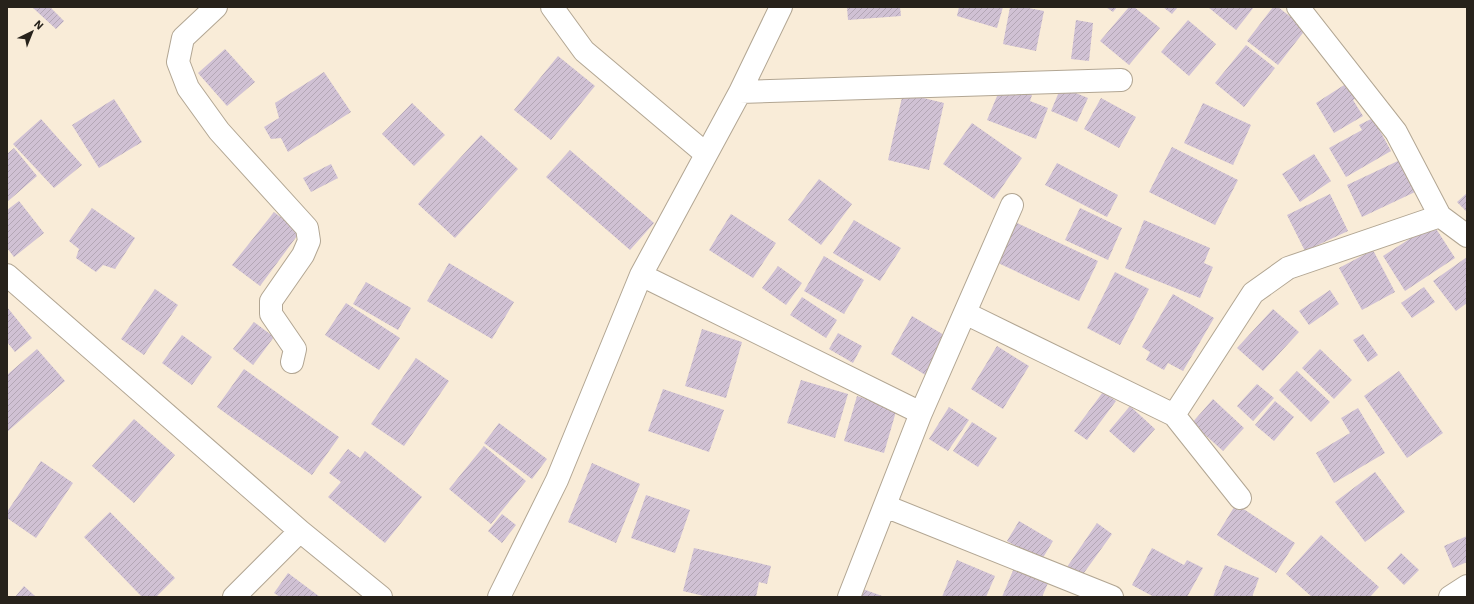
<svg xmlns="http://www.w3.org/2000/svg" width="1474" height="604" font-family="'IBM Plex Sans',sans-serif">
<defs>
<pattern id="building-hatch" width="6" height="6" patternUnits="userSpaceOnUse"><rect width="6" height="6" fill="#d0c1d4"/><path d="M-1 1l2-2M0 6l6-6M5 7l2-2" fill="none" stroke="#b3a6b5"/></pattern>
</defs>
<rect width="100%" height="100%" fill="#f9ecd8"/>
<path fill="url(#building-hatch)" d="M32 7H50L64 21 56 29Z
M847 7H900L901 16 848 20Z
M959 7H1003L997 28 957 16Z
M1010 7H1023L1044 11 1036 51 1003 44Z
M1106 7H1117L1113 12Z
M1129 7H1134L1160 28 1129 65 1100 41Z
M1163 7H1178L1172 14Z
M1208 7H1254L1236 30Z
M1273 7H1278L1306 29 1278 65 1247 41Z
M1076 20 1093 23 1089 61 1071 59Z
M1188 20 1216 44 1189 76 1161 52Z
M1246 45 1275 68 1244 107 1215 83Z
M225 49 255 82 227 106 198 73Z
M558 56 595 86 551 140 514 110Z
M324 72 351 112 288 152 281 138 271 139 264 127 279 118 275 103Z
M1352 80 1361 95 1353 100 1363 116 1334 133 1316 103Z
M1061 87 1088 98 1077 122 1051 111Z
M1015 88 1032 95 1030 101 1048 108 1036 139 987 120 1000 89Z
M903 93 944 103 929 170 888 160Z
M1101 98 1136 117 1119 148 1084 129Z
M114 99 142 142 99 168 72 125Z
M412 103 445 135 414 166 382 134Z
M1203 103 1251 125 1233 165 1184 143Z
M1373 118 1391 151 1346 177 1329 148 1362 130 1359 125Z
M41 119 82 165 54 188 13 144Z
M972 123 1022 158 994 199 943 164Z
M481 135 518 169 455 238 418 204Z
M1172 147 1238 180 1215 225 1149 192Z
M14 148 37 176 7 202V154Z
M570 150 654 223 630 250 546 177Z
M1314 154 1331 181 1300 202 1282 174Z
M1400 160 1415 192 1362 217 1347 185Z
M1057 163 1118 195 1107 217 1045 185Z
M331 164 338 178 311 192 303 178Z
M819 179 852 204 821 245 788 220Z
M1467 193V212L1457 202Z
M1330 194 1348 231 1305 251 1287 215Z
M19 201 44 233 14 257 7 248V210Z
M92 208 135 238 115 269 103 265 96 272 76 258 79 249 69 241Z
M1080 208 1122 228 1108 260 1065 240Z
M274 212 300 232 260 286 232 265Z
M731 214 776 243 753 278 709 250Z
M854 220 901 248 880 281 833 253Z
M1144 220 1210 248 1204 263 1213 267 1200 298 1125 268Z
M1015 222 1098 261 1079 301 996 262Z
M1433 224 1455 258 1405 291 1383 256Z
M1373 250 1395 292 1362 310 1339 268Z
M824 256 864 280 844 314 804 291Z
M1467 257V303L1456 311 1433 281Z
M449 263 514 302 492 339 427 301Z
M778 266 802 283 786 305 762 288Z
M1115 272 1149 289 1120 345 1087 328Z
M366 282 411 308 398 330 353 304Z
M1424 287 1435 302 1412 318 1401 303Z
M155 289 178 305 144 355 121 339Z
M1330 290 1339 304 1309 325 1299 311Z
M1173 294 1214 318 1183 371 1168 363 1164 370 1146 360 1150 352 1142 347Z
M802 297 837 320 826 338 790 315Z
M346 303 400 338 379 370 325 335Z
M7 307 32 338 15 352 7 342Z
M1273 309 1299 332 1263 371 1237 348Z
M912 316 949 338 927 376 891 354Z
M254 322 274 337 253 365 233 349Z
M702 329 742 342 726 398 685 386Z
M838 333 862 346 853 363 829 349Z
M1363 334 1378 355 1368 362 1353 340Z
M182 335 212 357 192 385 162 363Z
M997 346 1029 366 1003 409 971 389Z
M37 349 65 381 7 432V375Z
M1320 349 1352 380 1334 399 1302 368Z
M416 358 449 381 404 446 371 424Z
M244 369 339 437 312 475 217 407Z
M1297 371 1330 402 1311 422 1279 390Z
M1399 371 1443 433 1407 458 1364 396Z
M801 380 848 394 835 438 787 423Z
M1257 384 1274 398 1253 421 1237 406Z
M663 389 724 410 709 452 648 431Z
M1103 392 1116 401 1087 440 1074 431Z
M857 396 897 408 884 453 844 441Z
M1213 399 1244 428 1223 451 1192 423Z
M1275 401 1294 417 1274 441 1255 425Z
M1130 406 1155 429 1134 453 1109 431Z
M949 407 969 420 948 451 929 439Z
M1358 408 1385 453 1334 483 1316 453 1350 433 1341 418Z
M134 419 175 455 134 503 92 466Z
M972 422 997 438 978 467 953 451Z
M499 423 547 459 532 479 484 443Z
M484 446 526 481 491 524 449 489Z
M348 449 360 458 365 451 422 497 385 543 328 497 341 482 329 473Z
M41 461 73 483 36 538 7 518V512Z
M592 463 640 484 616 543 568 522Z
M1375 472 1405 512 1365 542 1335 502Z
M646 495 690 510 675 553 631 538Z
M1236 504 1295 543 1276 573 1217 535Z
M110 512 175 578 156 597H142L84 537Z
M502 514 516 525 502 543 488 531Z
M1019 521 1053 541 1041 561 1007 541Z
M1097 523 1112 534 1081 577 1067 567Z
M1321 535 1379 587 1370 597H1312L1286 574Z
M1467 536V562L1453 568 1444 546Z
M694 548 771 566 767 584 759 582 756 597H708L683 591Z
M1152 548 1184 565 1187 560 1203 568 1187 597H1154L1132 585Z
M1401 553 1419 570 1404 585 1387 568Z
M957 560 995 576 986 597H942Z
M1225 565 1259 578 1252 597H1213Z
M1014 568 1048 583 1042 597H1002Z
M288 573 320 597H280L274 593Z
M24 586 36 597H15Z
M857 587 885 597H853Z"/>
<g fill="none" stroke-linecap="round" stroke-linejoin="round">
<defs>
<path id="street" d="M216 7 183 38 178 62 188 88 219 131 307 228 309 241 303 255 271 301V314L295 349 292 362
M552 7 584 51 706 154
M1298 7 1396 132 1440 216 1467 236
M740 92 1121 80
M7 275 300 531 381 597
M641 275 921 413
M965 313 1174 415 1240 498
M1174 415 1253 293 1288 268 1440 216
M885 506 1112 597
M234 597 300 531
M499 597 557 480 641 275 740 92 781 7
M849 597 921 413 1012 205
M1450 597 1467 586"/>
</defs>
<use href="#street" stroke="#b2a693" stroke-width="24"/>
<use href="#street" stroke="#fff" stroke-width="22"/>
</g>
<rect width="1474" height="604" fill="none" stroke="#27221b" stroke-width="16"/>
<g transform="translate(32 32) rotate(43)" stroke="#f9ecd8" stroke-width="3" paint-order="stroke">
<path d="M0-3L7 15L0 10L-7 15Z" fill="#27221b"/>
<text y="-6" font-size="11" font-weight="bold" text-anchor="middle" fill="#27221b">N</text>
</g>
</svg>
